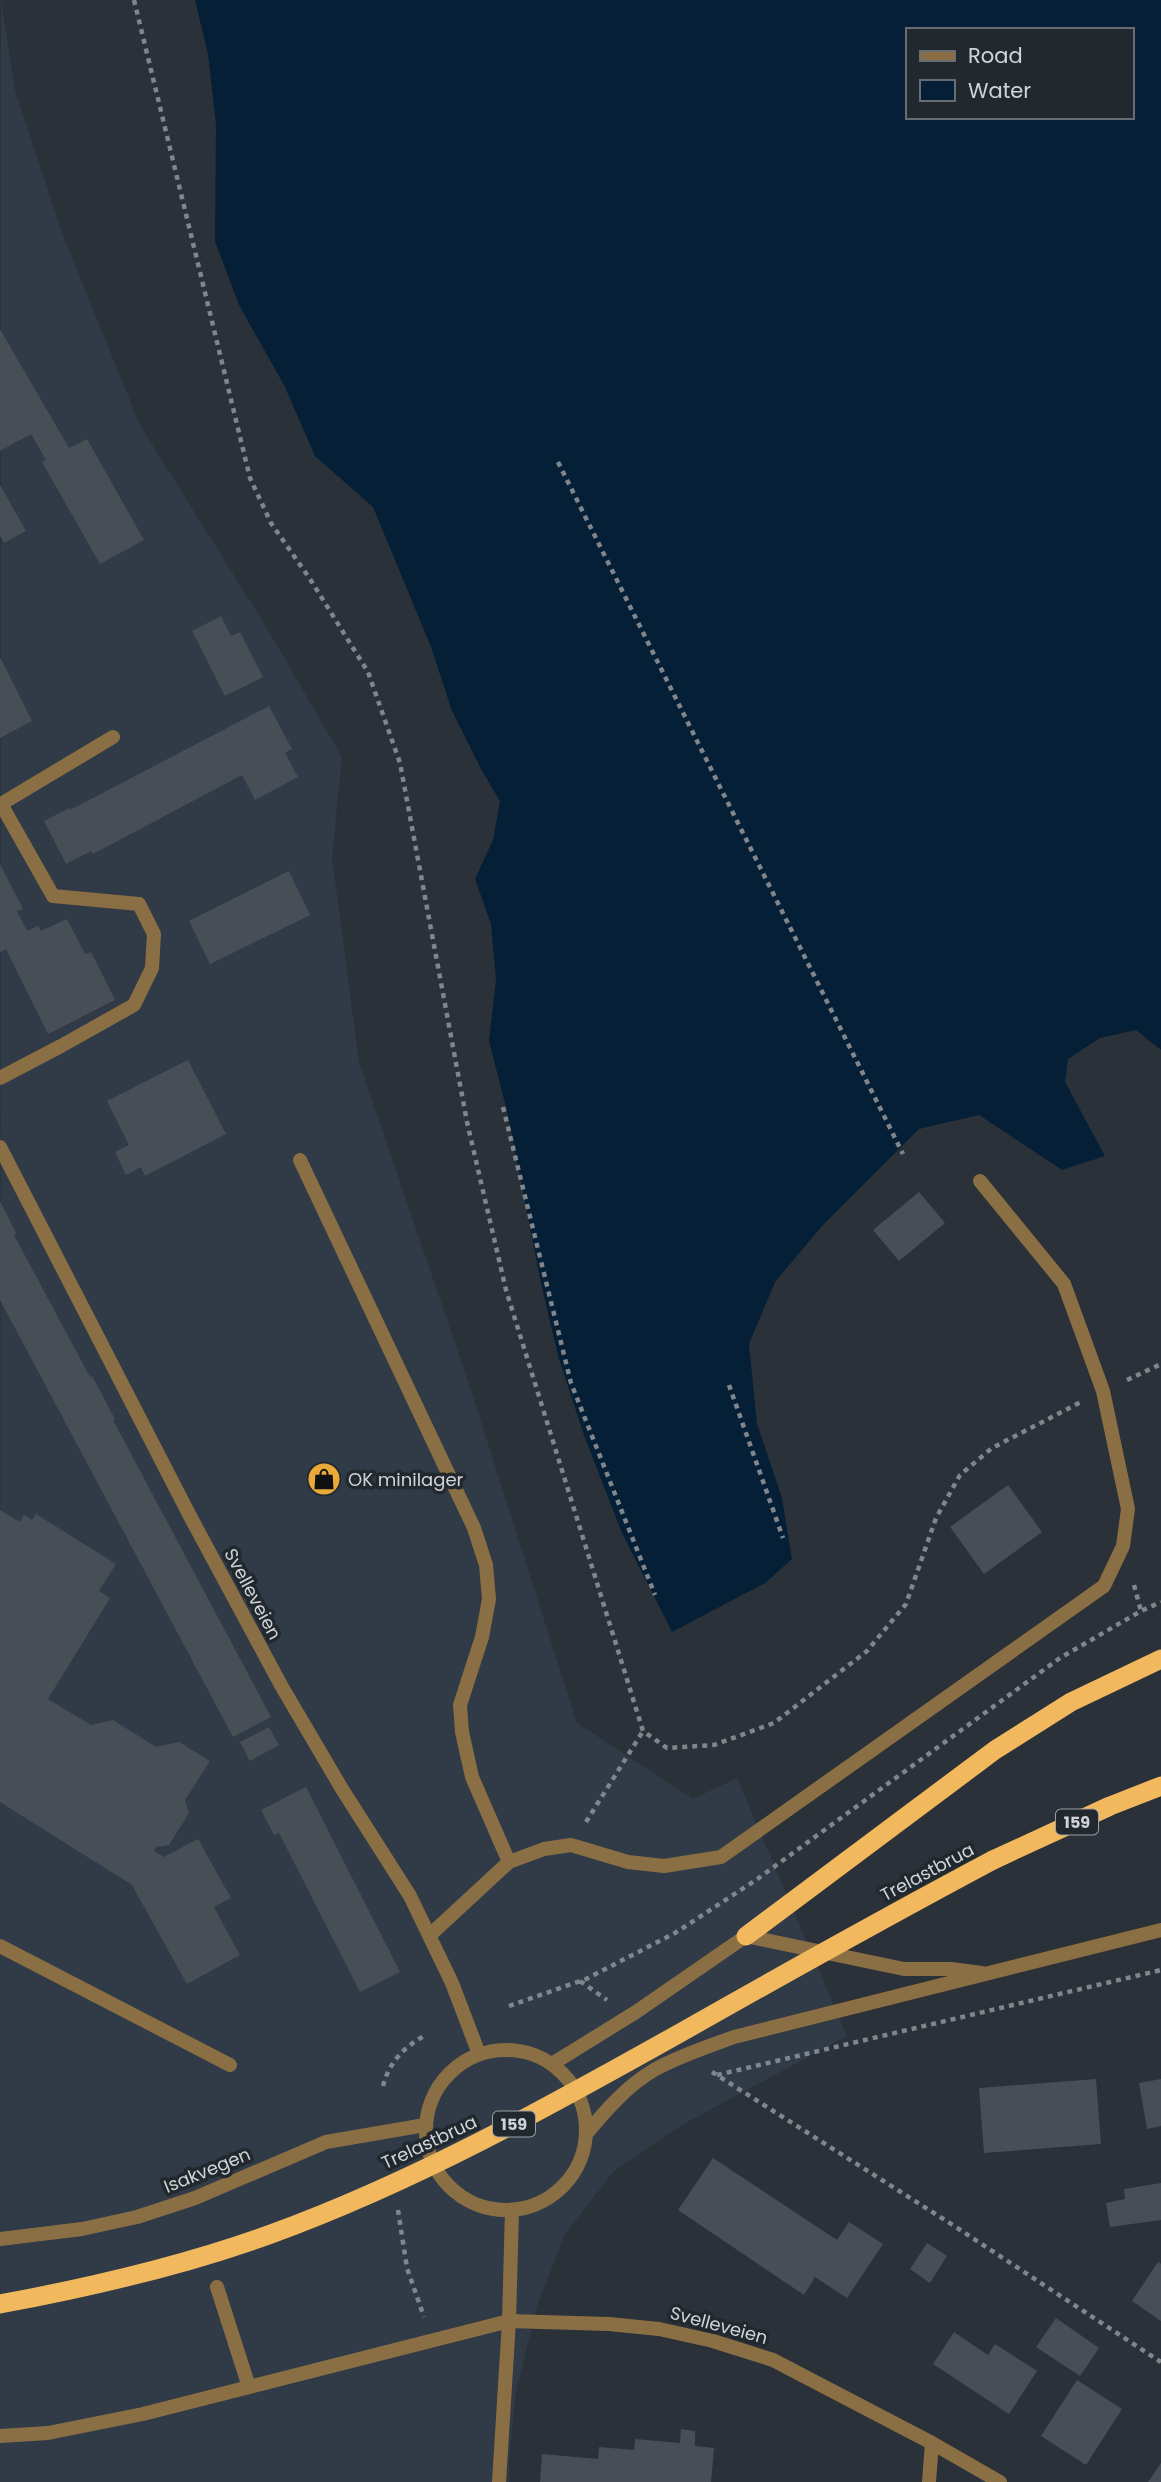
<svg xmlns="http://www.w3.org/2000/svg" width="1161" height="2482" font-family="Poppins,sans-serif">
<rect width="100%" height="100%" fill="#2b3138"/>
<path fill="#303b47" d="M1 0 15 90 62 233 140 425 268 630 342 757 332 857 359 1062 468 1381 577 1723 693 1799 737 1778 847 2036 682 2125 614 2171 565 2234 536 2309 516 2392 509 2459V2482H0Z"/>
<path fill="#051f37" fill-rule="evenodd" d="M195 0H1161V1050L1136 1030 1100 1038 1068 1059 1065 1082 1105 1156 1062 1170 979 1115 919 1129 822 1226 775 1282 749 1344 757 1424 782 1498 792 1559 765 1583 672 1632 622 1533 585 1438 559 1359 542 1288 507 1111 489 1041 496 980 491 924 475 879 493 840 500 801 481 769 452 711 431 647 373 507 315 456 284 385 239 305 215 241 216 124 208 54ZM907 30H1131V117H907Z"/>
<path fill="#474e56" d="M0 329 69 448 87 439 144 540 100 564 42 462 46 460 31 434 0 451Z
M0 485 26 531 4 543 0 536Z
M221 616 231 636 240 632 263 677 225 696 192 631Z
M0 657 32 721 0 738Z
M269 706 292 749 285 753 298 777 255 800 242 775 93 854 91 851 66 864 44 821 69 808 70 810Z
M0 864 23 909 17 911 27 931 38 926 41 931 67 919 85 954 91 952 115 1000 48 1034 6 949 0 952Z
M289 871 310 915 210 964 189 921Z
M188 1060 226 1134 145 1176 141 1167 126 1175 115 1152 129 1145 107 1101Z
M919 1192 945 1223 899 1261 873 1230Z
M0 1201 16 1233 14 1235 90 1377 92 1376 115 1419 113 1420 271 1717 233 1737 0 1300Z
M1008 1485 1042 1532 984 1574 950 1527Z
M0 1510 20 1522 24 1515 32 1520 36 1514 116 1564 99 1591 110 1598 48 1699 91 1725 113 1720 156 1747 179 1742 210 1761 185 1800 189 1813 169 1845 156 1847 154 1851 164 1857 198 1839 231 1898 214 1907 240 1955 187 1984 132 1885 0 1802Z
M269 1727 279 1745 250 1761 240 1742Z
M306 1787 400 1972 360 1992 279 1833 274 1835 261 1810Z
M1096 2079 1101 2144 984 2153 979 2088Z
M1161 2079V2126L1147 2129 1139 2083Z
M713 2158 837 2240 849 2222 883 2244 847 2298 815 2277 804 2295 678 2210Z
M1161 2183V2220L1110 2227 1106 2203 1125 2199 1124 2189Z
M927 2243 947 2256 930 2283 910 2269Z
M1158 2262 1161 2264V2321L1132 2301Z
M1056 2318 1099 2348 1080 2376 1036 2347Z
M954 2332 988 2355 995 2344 1037 2371 1009 2414 933 2364Z
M1077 2380 1122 2409 1086 2465 1041 2436Z
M681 2429 695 2431V2446L714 2448 711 2482H540L542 2454 598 2459 599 2447 634 2450 635 2439 680 2443Z
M1161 2463V2482H1148Z"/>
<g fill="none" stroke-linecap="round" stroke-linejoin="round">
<path stroke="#81868c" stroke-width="4.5" stroke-dasharray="5 5" stroke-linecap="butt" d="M134 0 250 478 271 523 310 579 368 672 400 763 467 1122 506 1290 643 1731 667 1748 714 1745 774 1723 867 1651 906 1604 936 1518 960 1475 992 1448 1081 1402
M558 462 903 1154
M503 1107 571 1383 655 1595
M1127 1380 1161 1364
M729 1385 783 1538
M1134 1585 1141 1611
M586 1822 643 1731
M580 1981 607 2000
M509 2006 586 1979 675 1933 756 1880 1060 1658 1141 1611 1161 1602
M712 2072 959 2229 1161 2362
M717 2075 1161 1970
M383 2086C389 2062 405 2046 426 2035
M398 2210 407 2268 424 2317"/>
<path stroke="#8b6f44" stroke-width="14" d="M0 1078 61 1046 134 1005 152 968 154 934 139 904 53 896 1 804 113 737
M300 1160 474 1528 486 1565 489 1599 482 1637 460 1705 462 1732 472 1777 509 1862
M430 1935 509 1862 544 1849 571 1845 628 1862 664 1866 721 1857 1104 1586 1123 1546 1128 1509 1103 1391 1064 1284 980 1181
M0 1946 230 2065
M217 2287 249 2387
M499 2482 509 2321"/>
<path stroke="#8b6f44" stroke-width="14" d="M0 1147 191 1518 282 1687 342 1789 410 1896 452 1983 479 2054
M0 2436 48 2433 143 2414 509 2321
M929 2482 932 2443"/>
<path stroke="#8b6f44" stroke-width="14" d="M426 2130a80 80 0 1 1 160 0a80 80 0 1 1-160 0Z
M552 2064 636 2012 746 1936 904 1969H951L982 1973
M587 2133C606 2110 628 2085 654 2070 679 2056 707 2047 734 2037L1161 1930
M512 2210 509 2321 609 2324 659 2329 713 2341 773 2360 932 2443 1000 2482
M0 2239 82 2229 137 2217 195 2198 326 2142 425 2125"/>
<path stroke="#f2b85d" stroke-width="19" d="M993 1860 1110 1806 1161 1786
M746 1936 995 1750 1071 1702 1161 1659"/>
<path stroke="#f2b85d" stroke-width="19" d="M0 2304C92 2287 183 2266 271 2234 414 2182 548 2107 680 2033 784 1974 888 1916 993 1860"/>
</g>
<defs>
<symbol id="shop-disc" viewBox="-11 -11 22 22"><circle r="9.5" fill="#eaaa39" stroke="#21282e"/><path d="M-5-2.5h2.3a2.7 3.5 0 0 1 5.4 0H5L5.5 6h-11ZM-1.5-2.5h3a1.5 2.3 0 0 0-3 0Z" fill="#111"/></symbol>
</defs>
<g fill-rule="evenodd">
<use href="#shop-disc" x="305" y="1460" width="38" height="38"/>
</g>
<g text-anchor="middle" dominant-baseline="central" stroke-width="7" stroke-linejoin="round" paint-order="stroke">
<g fill="#21282e" stroke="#9ca0a5" stroke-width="2">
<rect x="1056" y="1809.5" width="42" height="25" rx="5"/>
<rect x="493" y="2111.5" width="42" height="25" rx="5"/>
</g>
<g font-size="16" font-weight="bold" fill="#d0d4d8">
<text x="1077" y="1822">159</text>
<text x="514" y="2124">159</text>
</g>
<g font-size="18" fill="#d0d4d8" stroke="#21282e" text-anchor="start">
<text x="348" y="1479">OK minilager</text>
</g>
<g font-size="18" fill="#d0d4d8" stroke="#21282e">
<text transform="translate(253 1594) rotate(62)">Svelleveien</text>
<text transform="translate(927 1872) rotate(-28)">Trelastbrua</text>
<text transform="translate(429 2142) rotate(-25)">Trelastbrua</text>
<text transform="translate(207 2170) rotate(-22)">Isakvegen</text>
<text transform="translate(719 2325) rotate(15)">Svelleveien</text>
</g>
</g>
<rect x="906" y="28" width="228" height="91" fill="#21282e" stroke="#676d72" stroke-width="2"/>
<rect x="920" y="51" width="35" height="10" fill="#8b6f44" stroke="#676d72" stroke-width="2"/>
<text x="968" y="63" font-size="21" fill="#d0d4d8">Road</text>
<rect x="920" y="80" width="35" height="21" fill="#051f37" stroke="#676d72" stroke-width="2"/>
<text x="968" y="98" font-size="21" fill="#d0d4d8">Water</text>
</svg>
